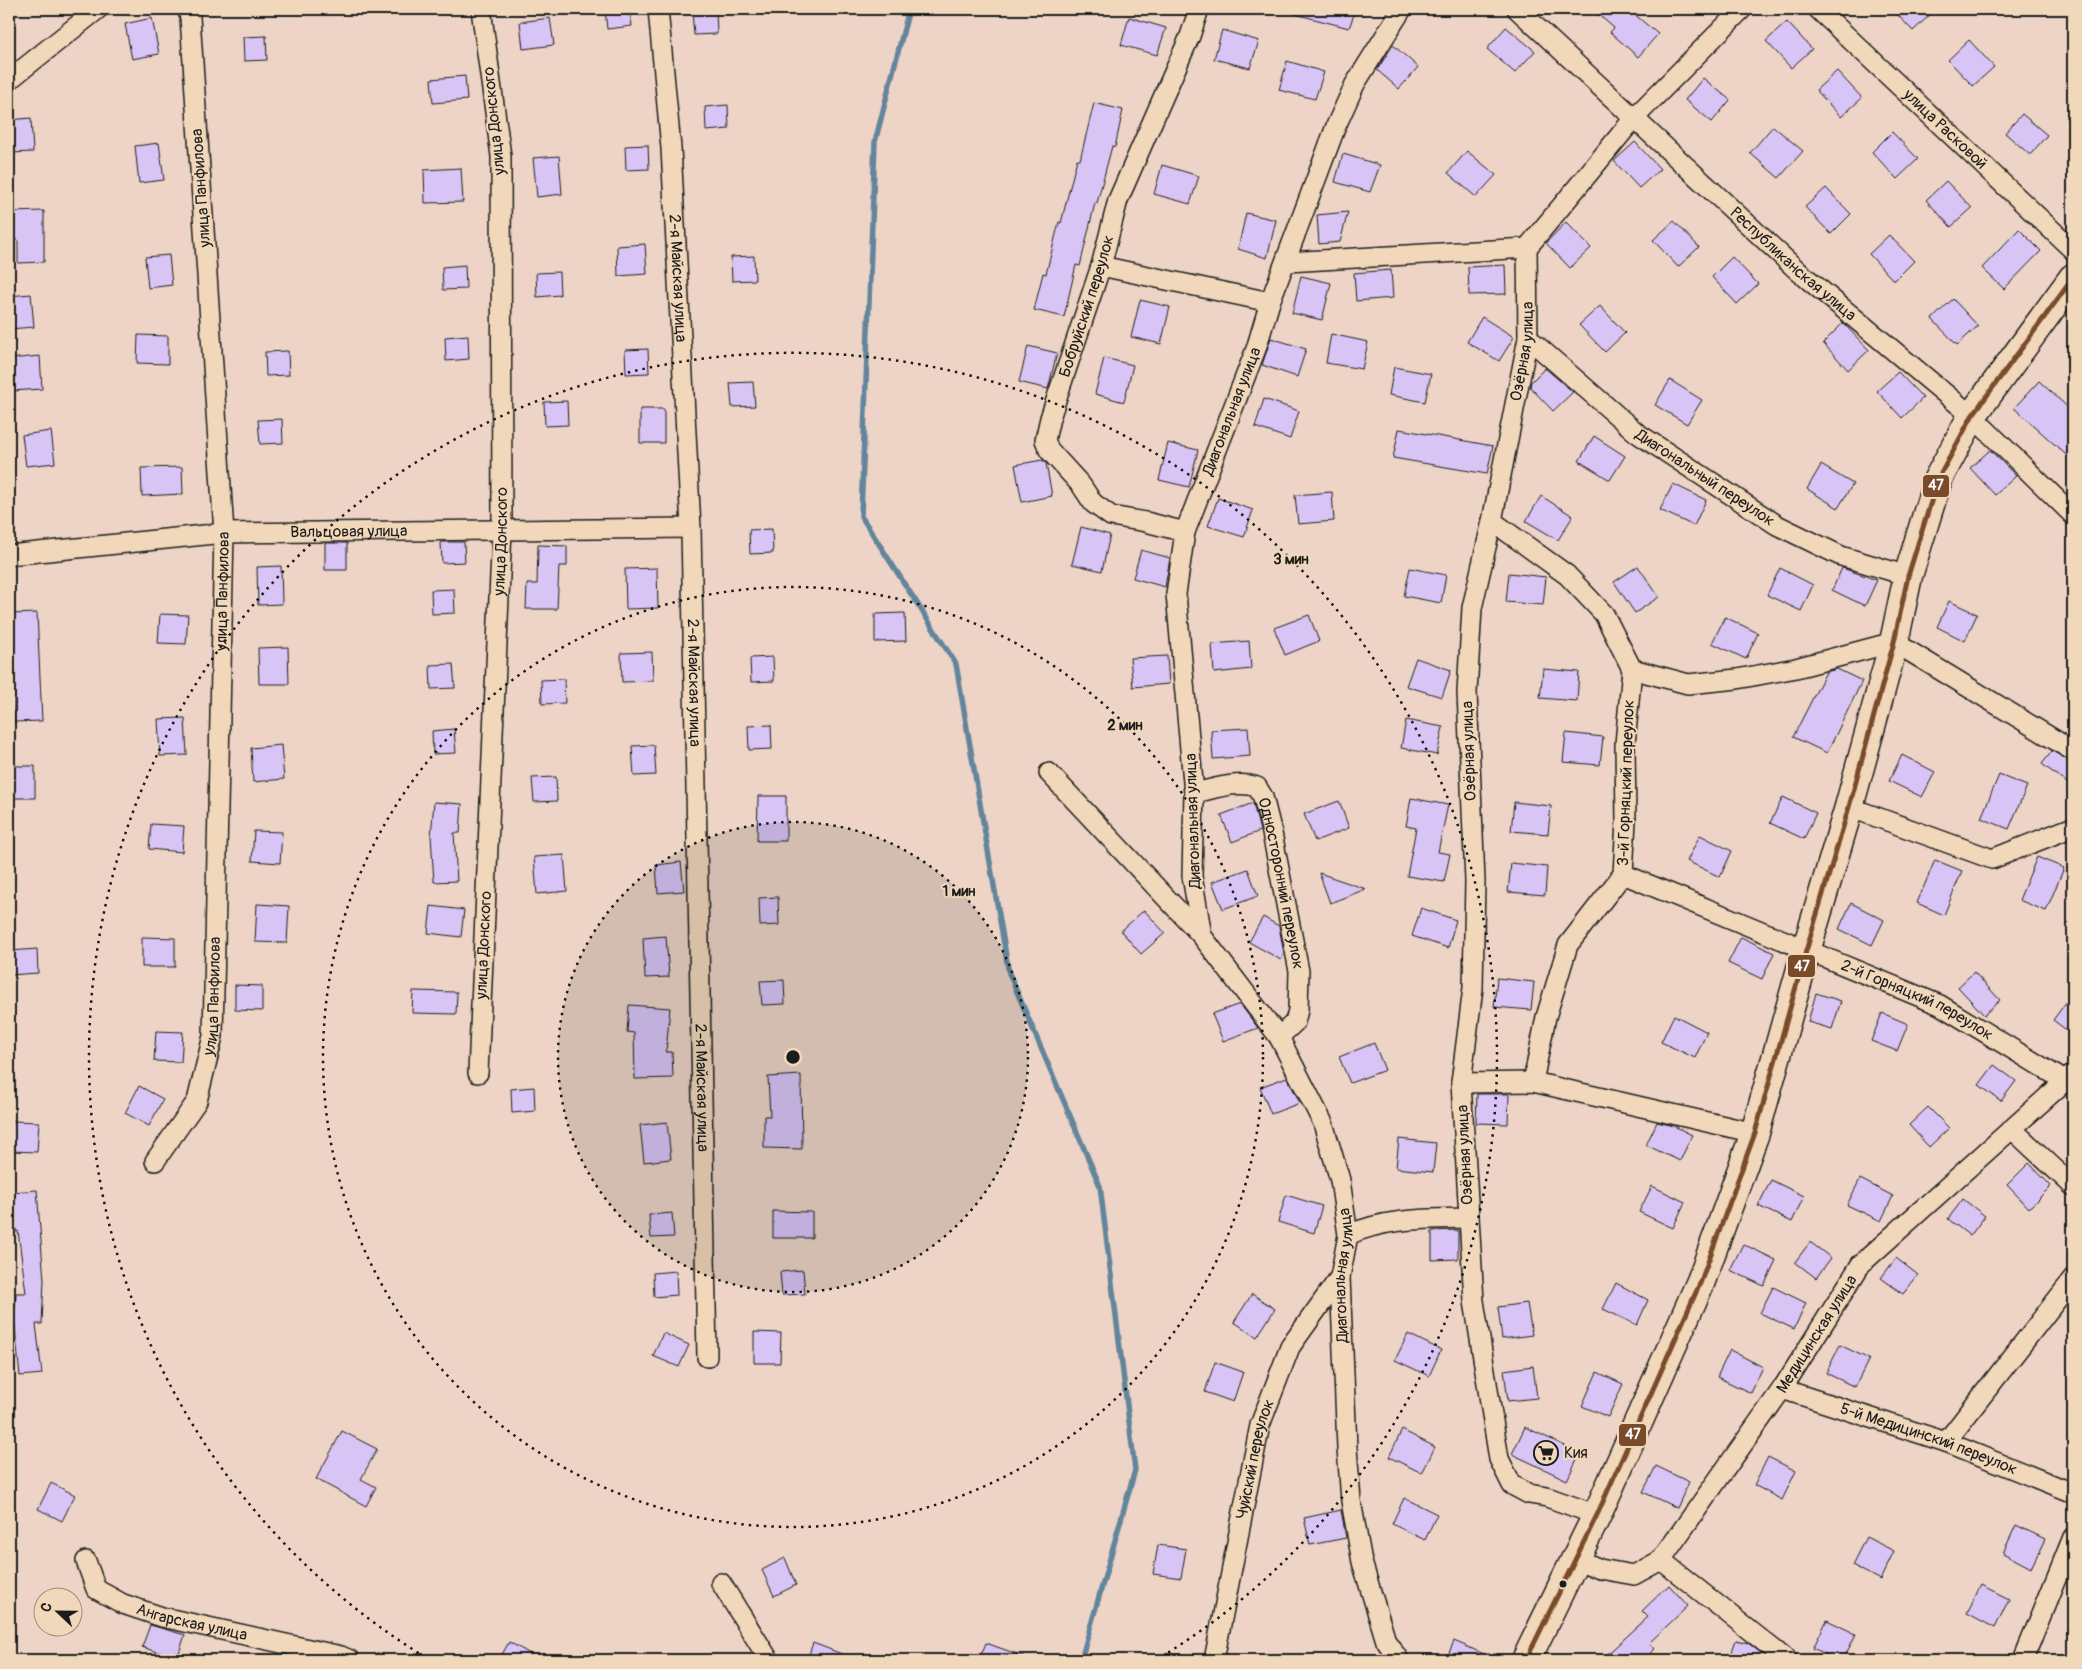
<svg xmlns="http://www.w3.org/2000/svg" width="2082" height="1669" font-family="Pangolin,sans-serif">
<rect width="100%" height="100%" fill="#edd4c6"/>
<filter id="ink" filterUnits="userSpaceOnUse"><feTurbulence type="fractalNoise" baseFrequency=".02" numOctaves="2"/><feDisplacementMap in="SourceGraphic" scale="10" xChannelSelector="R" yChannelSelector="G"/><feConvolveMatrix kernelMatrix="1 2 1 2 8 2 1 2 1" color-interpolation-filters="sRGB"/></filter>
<g filter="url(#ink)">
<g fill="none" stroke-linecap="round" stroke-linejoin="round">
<path stroke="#63859c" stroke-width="5.5" d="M909 9 875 142 861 516 956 664 1009 973 1100 1186 1135 1470 1081 1660"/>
</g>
<path fill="#d8c5f6" stroke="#1c1c1c" d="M605 9H630L632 26 607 29Z
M1296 9H1356L1349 28 1295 14Z
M1592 9H1628L1658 34 1638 57 1610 32 1614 28Z
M1892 9H1936L1913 31Z
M716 10 717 34 694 35 692 12Z
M1129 17 1166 28 1157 55 1121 45Z
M152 18 159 54 132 59 125 24Z
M550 18 554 45 523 49 520 22Z
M1787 22 1812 49 1791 68 1766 41Z
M1506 27 1535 51 1515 73 1487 49Z
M1222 30 1259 41 1250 68 1214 59Z
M266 36 267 60 244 61 243 37Z
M1969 40 1994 67 1973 86 1948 60Z
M1393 45 1418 67 1399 89 1377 70Z
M1287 61 1324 72 1315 99 1279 90Z
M1837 71 1862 98 1841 117 1816 90Z
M465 76 467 100 433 103 431 79Z
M1703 78 1730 100 1712 122 1685 100Z
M1094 103 1123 110 1115 147 1112 146 1097 203H1095L1080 266 1076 265 1064 317 1034 310 1043 273 1046 274 1059 222 1061 223 1077 159 1080 160Z
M728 105 729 129 706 131 705 107Z
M2022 114 2047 135 2030 155 2005 133Z
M31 118 33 152 9 153V120Z
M1773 126 1803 151 1779 178 1750 153Z
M1892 132 1918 159 1897 179 1872 152Z
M1635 142 1660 169 1639 188 1614 161Z
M159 143 164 180 139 183 135 146Z
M648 145 649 169 626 170 625 146Z
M1467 151 1496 175 1476 197 1448 173Z
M1343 154 1380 165 1370 192 1335 182Z
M559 156 562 194 537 197 533 158Z
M1162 165 1199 176 1190 204 1154 194Z
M461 168 463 202 425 203 424 170Z
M1946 181 1972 208 1951 227 1926 200Z
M1826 188 1851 214 1831 234 1805 207Z
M44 211V262L18 263V240H9V212Z
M1348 212 1340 242 1319 244 1317 215Z
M1246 213 1276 220 1267 258 1238 249Z
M1674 221 1699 247 1678 267 1653 240Z
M1566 222 1591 248 1570 268 1546 243Z
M2019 229 2041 251 2004 289 1982 268Z
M1889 235 1914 261 1894 281 1869 254Z
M645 244 647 274 618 276 617 246Z
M169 255 172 285 148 288 145 257Z
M754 256 755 280 732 281 731 257Z
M1732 257 1758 284 1737 304 1712 277Z
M465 265 466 289 443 290 442 267Z
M1505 265 1506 294 1469 295 1468 267Z
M1391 270 1393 298 1356 301 1354 273Z
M559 272 560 295 537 297 536 273Z
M1301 276 1331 283 1322 320 1292 313Z
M31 294 34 327 9 329V296Z
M1953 299 1978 326 1957 345 1932 319Z
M1140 300 1170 307 1161 344 1131 337Z
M1600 306 1625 333 1605 352 1579 325Z
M1482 317 1514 337 1499 361 1467 342Z
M1843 323 1869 350 1848 370 1823 343Z
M1331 334 1368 342 1362 369 1326 363Z
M138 335 168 336V364L137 363Z
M468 335 469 359 446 361 445 337Z
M1271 338 1306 349 1297 377 1262 365Z
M1028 346 1057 353 1048 389 1019 382Z
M648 349 649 373 626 374 625 350Z
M288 351 289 375 266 376 265 352Z
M40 356 42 389 12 391 10 359Z
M1104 358 1133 365 1124 402 1095 394Z
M1394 367 1431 374 1425 402 1389 395Z
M1545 368 1573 392 1553 411 1530 387 1531 382Z
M1898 372 1923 398 1902 418 1877 391Z
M1670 380 1702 400 1687 424 1655 405Z
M2039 381 2073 412V461L2014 408Z
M753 382 755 406 732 407 730 383Z
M1264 399 1299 411 1290 439 1255 427Z
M567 401 568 425 545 426 544 402Z
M640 409H664V443H640Z
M282 419 283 443 260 444 258 420Z
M1399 429 1493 446 1487 474 1393 458Z
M51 431 55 463 26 466 22 435Z
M1594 436 1625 456 1610 480 1579 461Z
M1168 443 1198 450 1189 487 1159 480Z
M1990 450 2016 476 1995 495 1970 468Z
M1042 460 1046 463 1052 496 1022 502 1015 465Z
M1821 465 1853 484 1838 508 1807 489Z
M182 467 183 494 142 496 141 468Z
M1673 484 1706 500 1694 526 1660 510Z
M1332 492 1334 521 1298 524 1295 495Z
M1541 496 1573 516 1558 540 1526 521Z
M1218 498 1253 510 1244 537 1208 526Z
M1081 527 1110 535 1102 571 1072 564Z
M772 529 773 553 750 554 749 530Z
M441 542H464L465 562 442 563Z
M325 543H347V570H325Z
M538 545 567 546V566H559L557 609H526L527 584H537Z
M1141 550 1170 558 1165 587 1133 578Z
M281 566 282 604 258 605 257 567Z
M1638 566 1659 597 1635 613 1614 582Z
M657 568 658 608 626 609 625 569Z
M1410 568 1446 575 1441 603 1404 596Z
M1780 568 1813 585 1801 611 1767 595Z
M1842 568 1877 580 1865 606 1832 590Z
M1509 573 1546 577 1543 605 1506 602Z
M454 589 455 613 432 614 431 590Z
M1949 601 1977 614 1965 641 1937 627Z
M37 613 42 721 14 722 9 614Z
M905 613 906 641 875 642V614Z
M160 614 188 615 186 644 158 643Z
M1309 615 1319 641 1285 655 1274 628Z
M1725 617 1758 633 1746 659 1712 643Z
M1249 641 1251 669 1214 673 1212 644Z
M288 647 289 684H259L258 648Z
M652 652 653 681 622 682 621 653Z
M1167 656 1169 684 1133 687 1130 658Z
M773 657 774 681 751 682 750 658Z
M1416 658 1451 670 1442 697 1406 686Z
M453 664 455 688 431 689 430 665Z
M1543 669 1579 672 1577 701 1540 698Z
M1837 669 1862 681 1827 753 1793 737 1826 672Z
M564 679 565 703 542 704 541 680Z
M185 718 187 755 160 756 158 719Z
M1406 720 1443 727 1437 755 1401 748Z
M771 725 772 749 749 750 748 726Z
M1248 728 1250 756 1213 759 1211 730Z
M454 729 456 753 433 754 432 731Z
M1566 733 1603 737 1600 765 1563 762Z
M281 745 284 779 253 782 251 748Z
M654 745 656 775 634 776 632 746Z
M2052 751 2073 762V775L2067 783 2042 764Z
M1902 755 1935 772 1922 797 1889 781Z
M9 766H35V798H9Z
M1999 775 2027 786 2009 829 1981 818Z
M556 777 557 801 534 802 532 778Z
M758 796H786V841H757Z
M1783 797 1816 813 1804 839 1770 823Z
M1411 798 1448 805 1438 852 1450 854 1444 882 1407 876 1416 828 1406 826Z
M1339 801 1349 828 1315 841 1304 814Z
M434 802 462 804 460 833H454L457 881 434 882 431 836Z
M1514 802 1551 806 1548 834 1511 831Z
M1253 803 1260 831 1232 842 1221 815Z
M151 824 184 826 182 852 149 849Z
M254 831 282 832 280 863 252 861Z
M1700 835 1732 851 1720 877 1687 861Z
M564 855 567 891 537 894 534 857Z
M2037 857 2064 868 2046 911 2019 900Z
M1935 860 1962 871 1944 915 1917 903Z
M681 862 684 891 658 893 656 865Z
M1511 863 1547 867 1545 895 1508 892Z
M1248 869 1258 896 1223 909 1212 882Z
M1319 873 1366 889 1330 903Z
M778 897 779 925 760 926 759 898Z
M1851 903 1884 920 1872 945 1839 929Z
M257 904 289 906 287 943 255 942Z
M431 906 464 910 461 937 428 933Z
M1421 908 1456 920 1448 948 1412 936Z
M1144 910 1165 933 1141 954 1121 931Z
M1263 917 1279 926 1284 954 1281 960 1249 942Z
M666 936 669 977 645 978 643 938Z
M142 937 175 938V967H142Z
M1741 937 1774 953 1762 979 1728 963Z
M37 949 38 973 9 975V951Z
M1974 972 2000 1000 1984 1015 1958 987Z
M1497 978 1534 982 1531 1010 1494 1007Z
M784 980 785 1004 762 1005 760 981Z
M235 985 262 986V1011L235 1010Z
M413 991 457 992 456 1014 412 1013Z
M1816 993 1841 1001 1832 1029 1808 1022Z
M2073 993V1035L2053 1020Z
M1240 1004 1258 1028 1223 1041 1212 1014Z
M629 1005 670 1008 666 1052H672L673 1078 635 1079 634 1033 627 1032Z
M1882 1013 1908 1024 1897 1051 1871 1041Z
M1674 1015 1707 1032 1695 1058 1661 1042Z
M156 1031 183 1032 181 1062 154 1061Z
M1374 1043 1385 1070 1350 1083 1339 1057Z
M1994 1065 2016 1081 2001 1101 1979 1085Z
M801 1075 802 1149 764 1148V1116H770L768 1077Z
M1287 1077 1300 1103 1271 1114 1260 1087Z
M139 1086 163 1099 149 1126 125 1113Z
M534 1087 535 1111 512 1113 511 1089Z
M1477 1094H1509L1508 1124 1476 1123Z
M1928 1107 1949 1128 1929 1147 1909 1125Z
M11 1121 39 1122 37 1152 10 1151Z
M667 1122 671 1159 644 1162 640 1125Z
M1657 1122 1674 1126 1692 1135 1680 1161 1646 1145Z
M1399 1139 1436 1143 1433 1172 1396 1168Z
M2029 1163 2051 1186 2029 1208 2007 1185Z
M1860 1179 1893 1196 1881 1221 1847 1205Z
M1771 1180 1804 1196 1792 1222 1758 1206Z
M1652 1186 1685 1202 1673 1228 1639 1212Z
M37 1190 44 1280 42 1324H36L42 1374 20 1376 14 1318 16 1293H26L18 1231 16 1232 13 1192Z
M1286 1195 1322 1206 1314 1233 1278 1222Z
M1963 1199 1985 1216 1970 1236 1948 1219Z
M773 1211 812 1212V1238H773Z
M672 1213 674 1237 651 1238 649 1215Z
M1458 1230V1259L1432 1260V1231Z
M1810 1242 1831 1258 1816 1278 1795 1262Z
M1743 1244 1776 1260 1764 1286 1730 1270Z
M1896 1258 1918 1275 1903 1294 1881 1278Z
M803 1270 805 1294 782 1295 780 1272Z
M676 1271 677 1295 654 1297 653 1273Z
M1616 1283 1648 1300 1637 1325 1603 1309Z
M1773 1287 1806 1303 1794 1329 1760 1313Z
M1252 1294 1275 1309 1257 1337 1234 1322Z
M1527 1303 1532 1335 1502 1339 1498 1307Z
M754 1332 781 1333 780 1363H754Z
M663 1333 689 1345 679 1367 653 1356Z
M1408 1334 1441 1350 1429 1376 1395 1360Z
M1840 1345 1869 1359 1855 1387 1826 1373Z
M1730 1350 1763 1367 1751 1393 1717 1377Z
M1215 1362 1243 1372 1233 1402 1205 1392Z
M1533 1366 1537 1398 1508 1401 1504 1370Z
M1597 1372 1623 1384 1608 1417 1582 1406Z
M1525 1427 1580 1453 1567 1480 1512 1454Z
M1402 1430 1435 1447 1422 1473 1389 1457Z
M342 1431 377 1449 361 1479 376 1487 366 1506 316 1479Z
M1768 1457 1796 1471 1782 1500 1754 1485Z
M1656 1466 1689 1482 1677 1508 1643 1492Z
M51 1483 75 1495 62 1521 38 1509Z
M1404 1498 1437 1514 1425 1540 1392 1524Z
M1341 1510 1346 1538 1310 1545 1304 1518Z
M2016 1525 2045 1539 2031 1568 2003 1553Z
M1866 1537 1894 1551 1880 1580 1852 1565Z
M1158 1545 1186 1549 1181 1578 1153 1574Z
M785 1558 796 1585 774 1596 762 1570Z
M1669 1585 1688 1606 1649 1643 1655 1649 1643 1660H1601L1648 1617 1642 1611Z
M1981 1585 2009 1599 1995 1628 1967 1613Z
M1827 1620 1856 1634 1843 1660H1838L1813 1648Z
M150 1625 185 1635 177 1659 142 1647Z
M1736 1640 1748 1643 1761 1653 1759 1660H1729Z
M1454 1641 1498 1660H1446Z
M509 1642 541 1660H499Z
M813 1643 855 1659V1660H807Z
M986 1643 1028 1658V1660H979Z"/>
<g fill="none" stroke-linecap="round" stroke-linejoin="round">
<defs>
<g id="street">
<path id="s1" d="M658 9 671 148 691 528 707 1357"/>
<path id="s2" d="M1517 9 1798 271 1972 416 2073 515"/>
<path id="s3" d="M1818 9 2073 250"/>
<path d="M9 80 98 9"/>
<path d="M1287 262 1527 248"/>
<path d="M1101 266 1270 302"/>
<path id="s4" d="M1528 338 1637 433 1777 525 1841 556 1908 576"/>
<path d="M1492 521 1567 575 1604 614 1632 669 1625 744 1626 821 1623 874 1568 945 1546 1017 1533 1082"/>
<path id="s5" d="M1185 532 1146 522 1111 516 1093 503 1081 485 1049 450 1045 440 1050 418 1101 266 1118 200 1190 36 1199 9"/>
<path id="s6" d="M9 555 224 533 691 528"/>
<path d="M1632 669 1688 684 1737 679 1796 668 1894 642 2073 751"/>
<path d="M1049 773 1202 936"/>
<path id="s7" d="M1194 793C1214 789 1238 780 1257 787L1263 797 1272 833 1299 971 1298 1010 1295 1022 1279 1037"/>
<path d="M1849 807 1992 859 2073 827"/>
<path id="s8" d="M1623 874 1940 1005 2065 1081"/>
<path id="s9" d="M478 1073 502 530 501 156 481 9"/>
<path d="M1461 1083 1533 1082 1755 1133"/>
<path d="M2012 1129 2073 1186"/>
<path id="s10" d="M155 1161 197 1101 213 1036 224 533 190 17 187 9"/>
<path d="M1348 1235C1386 1218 1427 1219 1469 1218"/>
<path id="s11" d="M1782 1389 1946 1442 2073 1493"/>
<path d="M1946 1442 2073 1279"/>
<path id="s12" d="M1597 1515 1547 1497 1529 1494 1512 1485 1499 1459 1474 1301 1461 1083 1473 988 1475 881 1467 692 1472 608 1492 521 1528 338 1527 248 1635 117 1742 9"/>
<path id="s13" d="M1576 1559 1600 1569 1634 1575 1661 1560 1782 1389 1861 1264 2073 1074"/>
<path d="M1661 1560 1787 1660"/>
<path id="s14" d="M86 1561 96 1589 123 1604 162 1617 341 1656 350 1660"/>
<path d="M721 1583 769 1660"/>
<path id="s15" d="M1214 1660 1260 1425 1290 1347 1340 1277"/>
<path id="s16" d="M1399 1660 1386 1641 1362 1562 1351 1501 1347 1448 1340 1277 1348 1235 1340 1180 1323 1123 1279 1037 1202 936 1192 876 1194 793 1176 594 1185 532 1256 349 1270 302 1336 126 1355 84 1402 9"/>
<path d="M2023 1660 2073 1537"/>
</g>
<path id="secondary" d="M1526 1660 1597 1515 1701 1281 1755 1133 1806 951 1849 807 1894 642 1908 576 1938 479 1972 416 2073 278"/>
</defs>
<use href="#street" stroke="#1c1c1c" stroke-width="22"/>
<use href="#secondary" stroke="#1c1c1c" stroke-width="31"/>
<use href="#street" stroke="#f2d8ba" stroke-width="19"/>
<use href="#secondary" stroke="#f2d8ba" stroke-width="28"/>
<defs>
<path id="bus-1" d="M1526 1660 1597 1515 1701 1281 1755 1133 1806 951 1849 807 1894 642 1908 576 1938 479 1972 416 2073 278"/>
</defs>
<use href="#bus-1" stroke="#f2d8ba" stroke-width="9"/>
<use href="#bus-1" stroke="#7a4b2a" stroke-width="5"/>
</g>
</g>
<circle cx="793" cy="1057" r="235" fill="#1c1c1c" fill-opacity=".12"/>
<g fill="none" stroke="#1c1c1c" stroke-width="2.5" stroke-dasharray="2.5 5">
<circle cx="793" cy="1057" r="235"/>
<circle cx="793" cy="1057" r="470"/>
<path d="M425 1657A704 704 0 1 1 1161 1657"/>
</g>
<defs>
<symbol id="supermarket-ring" viewBox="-11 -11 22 22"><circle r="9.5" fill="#f2d8ba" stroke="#1c1c1c" stroke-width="1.5"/><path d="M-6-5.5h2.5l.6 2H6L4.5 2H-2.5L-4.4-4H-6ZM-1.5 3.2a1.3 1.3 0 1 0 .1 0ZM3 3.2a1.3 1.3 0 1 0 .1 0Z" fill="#1c1c1c"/></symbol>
</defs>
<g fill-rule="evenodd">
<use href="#supermarket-ring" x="1532" y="1439" width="28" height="28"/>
</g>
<circle fill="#1c1c1c" stroke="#f2d8ba" stroke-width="2" cx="1563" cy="1584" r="4.5"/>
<g text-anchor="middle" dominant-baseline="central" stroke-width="4" stroke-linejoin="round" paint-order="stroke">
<g font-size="16" fill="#1c1c1c" stroke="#f2d8ba">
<text transform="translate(494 121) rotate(-96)">улица Донского</text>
<text stroke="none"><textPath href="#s3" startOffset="175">улица Расковой</textPath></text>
<text transform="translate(201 188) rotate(-94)">улица Панфилова</text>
<text stroke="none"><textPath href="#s2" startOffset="376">Республиканская улица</textPath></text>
<text stroke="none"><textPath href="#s1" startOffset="270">2-я Майская улица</textPath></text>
<text stroke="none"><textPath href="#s5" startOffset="318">Бобруйский переулок</textPath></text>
<text stroke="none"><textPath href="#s12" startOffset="1236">Озёрная улица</textPath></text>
<text stroke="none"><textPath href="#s16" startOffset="1309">Диагональная улица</textPath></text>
<text stroke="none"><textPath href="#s4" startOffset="226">Диагональный переулок</textPath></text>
<text stroke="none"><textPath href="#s6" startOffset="341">Вальцовая улица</textPath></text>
<text stroke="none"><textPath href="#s9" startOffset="532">улица Донского</textPath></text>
<text stroke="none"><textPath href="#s10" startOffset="585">улица Панфилова</textPath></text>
<text stroke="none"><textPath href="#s1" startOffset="675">2-я Майская улица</textPath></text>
<text transform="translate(1469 751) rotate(-92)">Озёрная улица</text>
<text transform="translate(1626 783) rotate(-88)">3-й Горняцкий переулок</text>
<text transform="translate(1193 821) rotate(-92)">Диагональная улица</text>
<text stroke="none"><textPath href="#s7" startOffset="164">Односторонний переулок</textPath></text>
<text stroke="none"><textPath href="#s9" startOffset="128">улица Донского</textPath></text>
<text stroke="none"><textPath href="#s10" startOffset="180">улица Панфилова</textPath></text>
<text stroke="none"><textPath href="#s8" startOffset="320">2-й Горняцкий переулок</textPath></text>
<text stroke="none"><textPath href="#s1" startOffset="1080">2-я Майская улица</textPath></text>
<text transform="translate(1465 1155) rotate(-93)">Озёрная улица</text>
<text stroke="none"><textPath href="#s16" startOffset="394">Диагональная улица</textPath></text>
<text stroke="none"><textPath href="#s13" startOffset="366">Медицинская улица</textPath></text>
<text stroke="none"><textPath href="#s11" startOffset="155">5-й Медицинский переулок</textPath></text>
<text stroke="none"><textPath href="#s15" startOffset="205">Чуйский переулок</textPath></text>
<text stroke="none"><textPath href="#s14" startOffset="132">Ангарская улица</textPath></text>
</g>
<g font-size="16" fill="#1c1c1c" stroke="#f2d8ba" text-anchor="start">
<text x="1564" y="1453">Кия</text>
</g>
</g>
<circle cx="793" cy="1057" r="8" fill="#1c1c1c" stroke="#f2d8ba" stroke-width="2.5"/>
<g font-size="15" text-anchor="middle" font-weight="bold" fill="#1c1c1c" stroke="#f2d8ba" stroke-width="4" stroke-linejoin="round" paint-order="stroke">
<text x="1291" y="564">3 мин</text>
<text x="1125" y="730">2 мин</text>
<text x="959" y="896">1 мин</text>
</g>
<g stroke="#f2d8ba" stroke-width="2">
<rect x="1922" y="474" width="28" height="24" rx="5" fill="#7a4b2a"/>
<rect x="1787" y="954" width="29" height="24" rx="5" fill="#7a4b2a"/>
<rect x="1618" y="1423" width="29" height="24" rx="5" fill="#7a4b2a"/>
</g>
<g font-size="14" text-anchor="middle" font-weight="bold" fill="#fff">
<text x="1936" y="490">47</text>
<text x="1802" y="971">47</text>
<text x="1633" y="1439">47</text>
</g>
<rect width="2082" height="1669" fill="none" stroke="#f2d8ba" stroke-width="30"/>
<rect x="15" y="15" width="2052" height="1639" fill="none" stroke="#1c1c1c" stroke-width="2" filter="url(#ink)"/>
<g transform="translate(58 1612) rotate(292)"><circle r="24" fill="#f2d8ba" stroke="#9c8d7b"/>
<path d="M0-4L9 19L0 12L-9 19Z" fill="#1c1c1c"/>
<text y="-8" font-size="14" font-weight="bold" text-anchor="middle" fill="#1c1c1c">С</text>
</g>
</svg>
